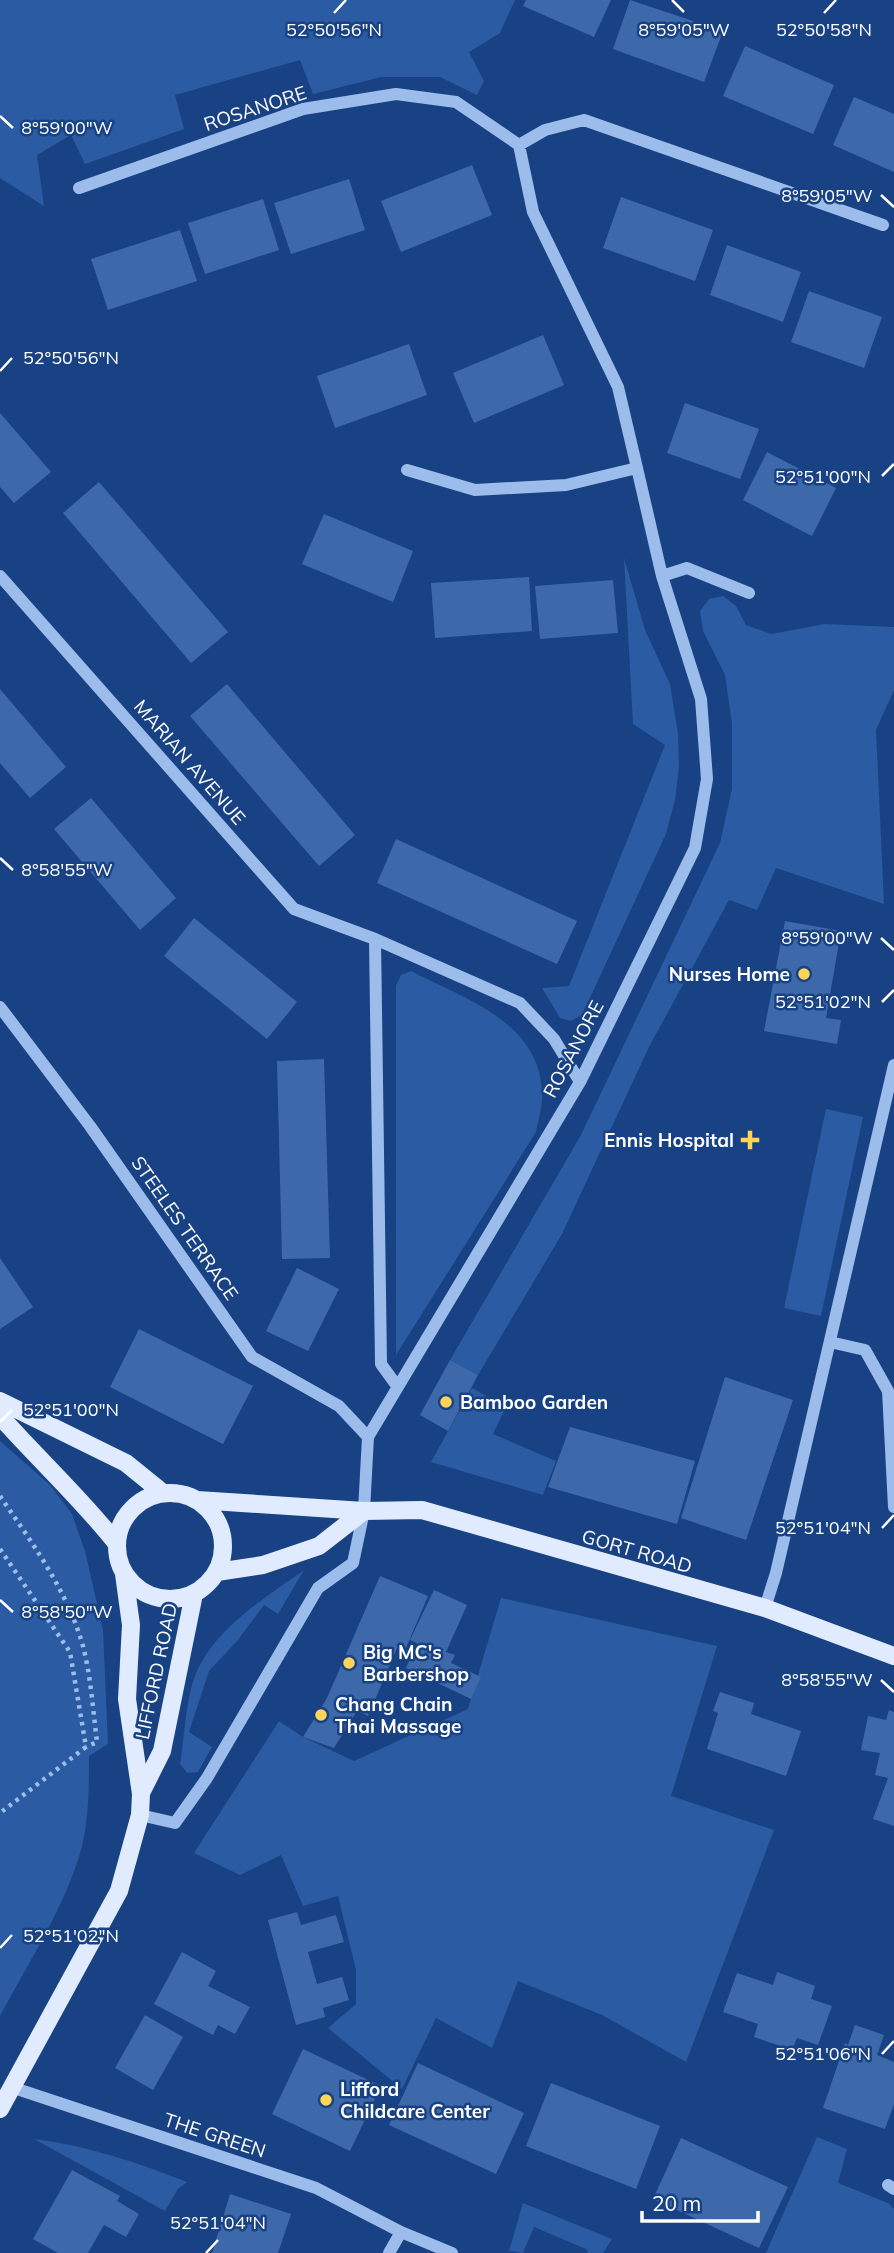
<svg xmlns="http://www.w3.org/2000/svg" width="894" height="2253" font-family="Mulish,sans-serif">
<rect width="100%" height="100%" fill="#184283"/>
<path fill="#2b5ba2" d="M0 0H515L500 33 469 52 484 81 477 95 440 77H381L313 94 300 60 175 95 184 129 85 164 71 135 37 155 44 206 0 178Z
M624 558 645 630 670 684 678 734 679 767 675 800 666 834 582 1015 571 1021 560 1018 542 988 569 986 665 745 633 724Z
M723 596 736 606 746 625 771 634 825 624 894 627V690L876 730 884 904 776 868 757 910 729 900 649 1047 562 1234 478 1375 450 1360 581 1135 720 843 732 789V724L725 675 703 631 700 611 709 599Z
M411 971C465 999 541 1022 542 1094 543 1106 538 1120 536 1132L396 1355V986L401 975Z
M826 1109 863 1117 821 1316 784 1308Z
M472 1388 506 1407 493 1434 556 1461 543 1495 431 1462Z
M0 1441 50 1485 72 1514 85 1551 103 1630 108 1744 89 1756C89 1789 89 1825 79 1857 61 1913 28 1964 0 2016Z
M304 1570 278 1614 264 1605 238 1640 209 1671 189 1732 212 1747 198 1772 187 1773 180 1764C184 1739 185 1713 191 1689 204 1634 262 1600 304 1570Z
M501 1598 717 1646 671 1796 774 1830 686 2062 602 2015 518 1981 492 2048 436 2018 402 2089 328 2028 356 2004V1970L338 1896 303 1906 281 1855 240 1875 194 1853 279 1721 303 1737 354 1761 468 1709Z
M817 2137 847 2149 838 2183 888 2203 894 2209V2253H766Z
M34 2139C89 2146 136 2162 187 2182L178 2189 165 2211Z
M523 2203 612 2239 603 2253H587L588 2250 534 2227 523 2253 509 2251Z"/>
<path fill="#3d69aa" d="M526 0H611L594 37 523 6Z
M630 0 723 31 704 82 613 49Z
M745 46 834 85 813 134 723 96Z
M854 97 894 114V172L833 145Z
M472 165 492 215 401 252 381 201Z
M349 179 365 230 291 254 274 203Z
M621 197 713 230 695 281 603 248Z
M263 199 279 250 205 274 188 223Z
M180 230 197 281 108 310 91 259Z
M727 245 801 272 783 322 710 295Z
M809 291 882 317 864 368 791 342Z
M543 335 564 385 474 423 453 373Z
M409 344 427 395 335 428 317 376Z
M685 403 759 429 740 479 667 453Z
M0 413 51 472 14 503 0 487Z
M767 452 836 488 812 536 743 500Z
M99 482 228 632 191 663 63 513Z
M324 514 413 551 393 602 302 564Z
M529 577 532 631 435 638 431 583Z
M613 580 618 633 540 639 535 586Z
M227 684 355 835 319 866 190 716Z
M0 689 66 767 30 798 0 763Z
M91 798 176 898 140 930 54 829Z
M396 839 577 921 557 964 377 883Z
M194 918 297 1002 267 1039 164 956Z
M785 921 841 931 826 1018 841 1020 837 1044 764 1031Z
M324 1059 330 1258 282 1259 277 1061Z
M0 1258 33 1307 0 1329Z
M297 1268 339 1289 308 1351 266 1331Z
M139 1329 253 1386 223 1444 110 1387Z
M450 1360 478 1375 448 1431 420 1415Z
M725 1377 793 1400 746 1540 681 1518Z
M570 1427 695 1461 677 1524 548 1487Z
M380 1576 428 1596 406 1648 398 1646 368 1716 357 1711 334 1748 303 1737 327 1698Z
M434 1590 467 1605 446 1652 455 1655 451 1663 481 1677 471 1699 406 1668 417 1643 410 1640Z
M720 1692 754 1703 751 1714 801 1731 786 1776 707 1749 718 1713 713 1711Z
M889 1710 894 1712V1826L873 1819 888 1778 875 1775 880 1753 861 1750 868 1716 886 1720Z
M297 1912 301 1925 336 1915 344 1942 308 1952 317 1984 342 1977 349 2000 323 2008 325 2017 296 2025 268 1920Z
M182 1952 216 1971 208 1986 250 2007 235 2034 218 2025 213 2035 154 2004Z
M777 1972 815 1986 811 1999 832 2006 818 2045 797 2038 792 2050 754 2037 758 2024 723 2012 737 1973 773 1985Z
M145 2015 183 2037 153 2090 115 2068Z
M855 2025 884 2035 877 2055 894 2062V2104L885 2129 823 2108 845 2043 848 2045Z
M303 2049 381 2086 350 2151 272 2114Z
M418 2063 524 2113 496 2174 389 2125Z
M551 2083 660 2126 636 2189 526 2146Z
M681 2138 788 2187 759 2248 653 2199Z
M72 2170 120 2196 117 2201 139 2214 126 2237 104 2225 88 2253H58L33 2239Z
M230 2194 291 2214 278 2253H212Z"/>
<g fill="none" stroke-linecap="round" stroke-linejoin="round">
<path stroke="#9cbdec" stroke-width="4.5" stroke-dasharray="3.5 5" stroke-linecap="butt" d="M0 1496C32 1543 67 1590 83 1646 91 1677 93 1711 97 1742L86 1747
M0 1549 70 1652 86 1747 0 1813"/>
<path stroke="#9cbdec" stroke-width="12" d="M519 145 545 130 584 120 883 225
M79 188 303 109 396 94 456 102 519 145 533 212 618 387 637 468 566 485 475 490 407 470
M637 468 662 576
M0 576 294 909 375 939 520 1003 554 1039 580 1082
M375 939 381 1364 397 1386
M0 1007 90 1126 252 1357 339 1406 368 1437
M830 1342 865 1350 888 1391 894 1507
M765 1608 776 1573 894 1065
M140 1815 175 1823 207 1778 318 1588 353 1563 364 1511 368 1437 580 1082 695 848 707 779 701 699 662 576 687 568 749 593
M11 2087 316 2188 401 2232 452 2253
M888 2185 894 2189
M389 2253 401 2232"/>
<path stroke="#e1ebff" stroke-width="18" d="M0 1401 126 1463 163 1493
M0 1416C39 1460 81 1498 117 1544
M117 1546a53 53 0 1 1 106 0a53 53 0 1 1-106 0Z
M197 1500 364 1511 422 1510 765 1608 894 1656
M217 1572 263 1565 319 1546 364 1511
M141 1793 162 1751 194 1594
M0 2109 119 1891 140 1815 141 1794 127 1699 131 1625 124 1574"/>
</g>
<path fill="none" stroke="#fff" stroke-width="2.5" d="M672 0 684 12M334 13 346 0M824 13 836 0M0 116 13 128M881 195 894 207M0 371 12 358M882 476 894 464M0 858 13 870M881 938 894 950M882 1002 894 990M0 1422 12 1410M882 1528 894 1515M0 1600 13 1612M881 1680 894 1692M0 1948 12 1935M882 2054 894 2041M206 2253 218 2240"/>
<g fill="#ffd557" stroke="#184283" stroke-width="2.5">
<circle cx="804" cy="974" r="7"/>
<path d="M746.5 1129.5h7v7h7v7h-7v7h-7v-7h-7v-7h7z"/>
<circle cx="446" cy="1402" r="7"/>
<circle cx="349" cy="1663" r="7"/>
<circle cx="321" cy="1715" r="7"/>
<circle cx="326" cy="2100" r="7"/>
</g>
<g text-anchor="middle" dominant-baseline="central" stroke-width="5" stroke-linejoin="round" paint-order="stroke">
<g font-size="19" fill="#fff" stroke="#184283">
<text transform="translate(255 108) rotate(-18)">ROSANORE</text>
<text transform="translate(190 762) rotate(49)">MARIAN AVENUE</text>
<text transform="translate(573 1049) rotate(-62)">ROSANORE</text>
<text transform="translate(185 1228) rotate(55)">STEELES TERRACE</text>
<text transform="translate(637 1551) rotate(16)">GORT ROAD</text>
<text transform="translate(156 1671) rotate(-78)">LIFFORD ROAD</text>
<text transform="translate(215 2135) rotate(18)">THE GREEN</text>
</g>
<g font-size="19" font-weight="bold" fill="#fff" stroke="#184283" text-anchor="start">
<text x="790" y="974" text-anchor="end">Nurses Home</text>
<text x="734" y="1140" text-anchor="end">Ennis Hospital</text>
<text x="460" y="1402">Bamboo Garden</text>
<text x="363" y="1652">Big MC's<tspan x="363" dy="22">Barbershop</tspan></text>
<text x="335" y="1704">Chang Chain<tspan x="335" dy="22">Thai Massage</tspan></text>
<text x="340" y="2089">Lifford<tspan x="340" dy="22">Childcare Center</tspan></text>
</g>
</g>
<g font-size="18" text-anchor="middle" fill="#fff" stroke="#184283" stroke-width="5" stroke-linejoin="round" paint-order="stroke">
<text x="684" y="36">8°59'05"W</text>
<text x="334" y="36">52°50'56"N</text>
<text x="824" y="36">52°50'58"N</text>
<text x="67" y="134">8°59'00"W</text>
<text x="827" y="202">8°59'05"W</text>
<text x="71" y="364">52°50'56"N</text>
<text x="823" y="483">52°51'00"N</text>
<text x="67" y="876">8°58'55"W</text>
<text x="827" y="944">8°59'00"W</text>
<text x="823" y="1008">52°51'02"N</text>
<text x="71" y="1416">52°51'00"N</text>
<text x="823" y="1534">52°51'04"N</text>
<text x="67" y="1618">8°58'50"W</text>
<text x="827" y="1686">8°58'55"W</text>
<text x="71" y="1942">52°51'02"N</text>
<text x="823" y="2060">52°51'06"N</text>
<text x="218" y="2229">52°51'04"N</text>
</g>
<path d="M642 2211v10h116v-10" fill="none" stroke="#ffffff" stroke-width="3.5"/>
<text x="652" y="2211" font-size="21" fill="#ffffff" stroke="#184283" stroke-width="5" paint-order="stroke">20 m</text>
</svg>
